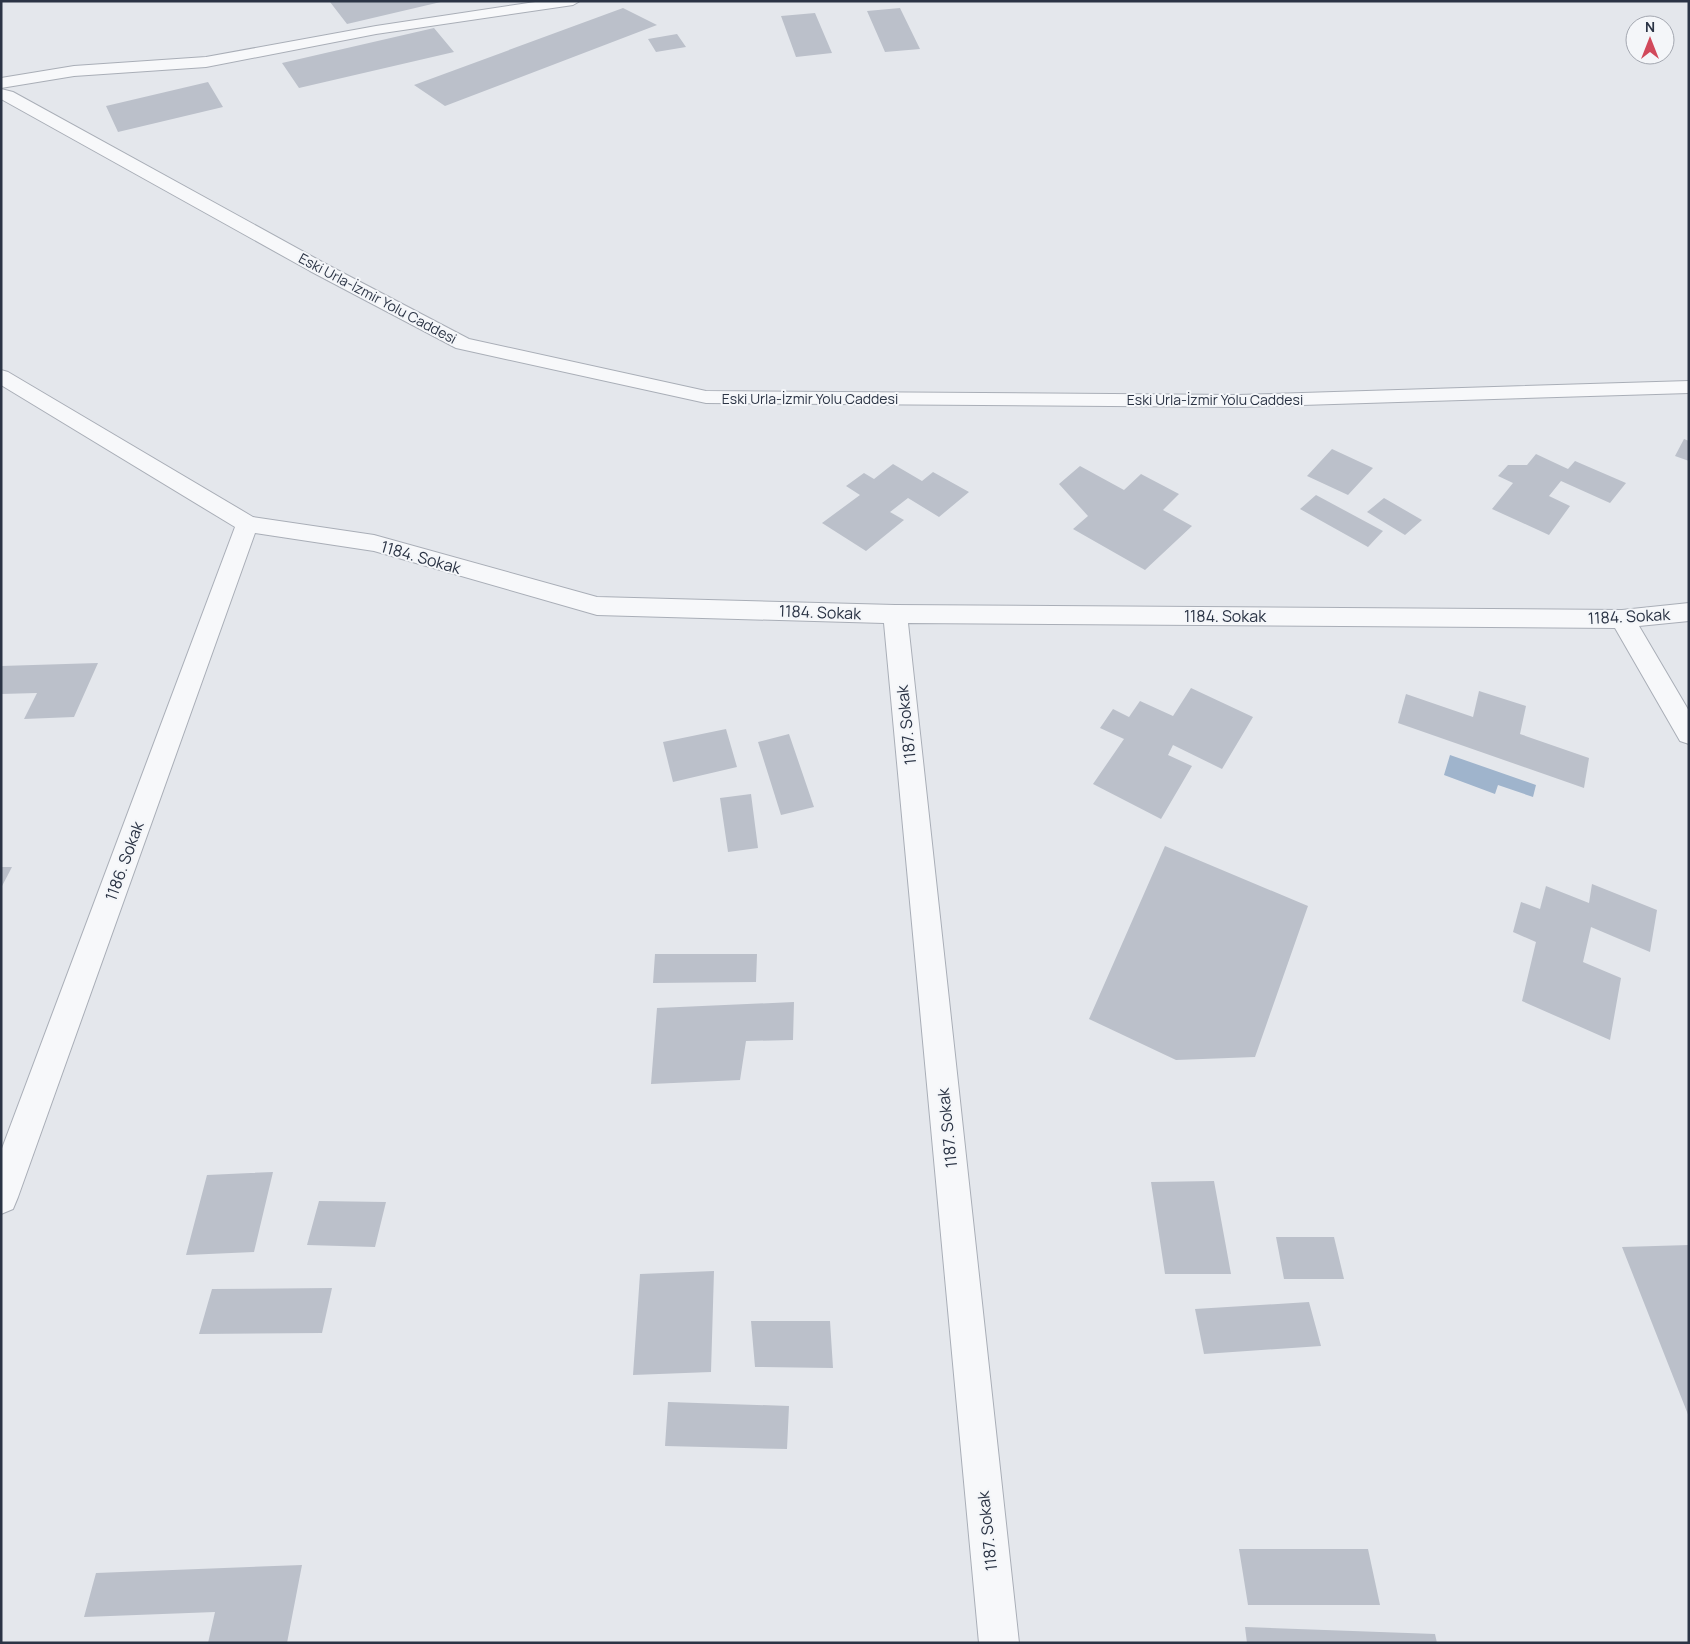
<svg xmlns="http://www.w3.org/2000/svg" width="1690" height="1644" font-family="Manrope,sans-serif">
<rect width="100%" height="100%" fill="#e4e7ec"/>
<path fill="#9fb4cc" d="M1450 755 1536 785 1533 797 1498 785 1495 794 1444 775Z"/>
<path fill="#bbc0ca" d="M445 1 347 24 330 2 333 1Z
M623 8 657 25 445 106 414 85Z
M900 8 920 49 885 52 867 11Z
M815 13 832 53 796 57 781 16Z
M434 28 454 52 299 88 282 63Z
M677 34 686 47 656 52 648 39Z
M208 82 223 107 118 132 106 106Z
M1684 439 1689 441V461L1675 456Z
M1332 449 1373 468 1348 495 1307 476Z
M1536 454 1568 469 1575 461 1626 483 1610 503 1561 481 1549 496 1570 506 1549 535 1492 509 1513 483 1498 476 1508 465H1527Z
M893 464 922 481 933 472 969 492 939 517 908 498 890 512 904 520 866 551 822 523 860 495 846 486 864 473 874 479Z
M1080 466 1124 490 1141 474 1179 494 1163 510 1192 526 1145 570 1073 529 1088 516 1059 484Z
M1316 495 1383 531 1368 547 1300 509Z
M1384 498 1422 520 1405 535 1367 512Z
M98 663 74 717 24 719 37 693 1 694V666Z
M1191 688 1253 717 1222 769 1173 745 1168 755 1192 766 1161 819 1093 784 1124 739 1100 728 1113 709 1129 717 1140 701 1173 716Z
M1479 691 1526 706 1520 734 1589 758 1584 788 1398 723 1406 694 1473 717Z
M726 729 737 767 673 782 663 742Z
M789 734 814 807 781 815 758 742Z
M751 794 758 848 728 852 720 798Z
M1165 846 1308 906 1255 1057 1176 1060 1089 1019Z
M1 867H12L1 888Z
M1592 884 1657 910 1650 952 1591 927 1583 962 1621 978 1610 1040 1522 1001 1536 942 1513 932 1521 902 1540 909 1546 886 1589 903Z
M655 954H757L756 982 653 983Z
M794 1002 793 1040 746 1041 740 1080 651 1084 657 1008Z
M273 1172 254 1252 186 1255 207 1175Z
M1214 1181 1231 1274H1165L1151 1182Z
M319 1201 386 1202 375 1247 307 1245Z
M1276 1237H1334L1344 1279H1284Z
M1689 1245V1417L1622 1247Z
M714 1271 711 1372 633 1375 640 1274Z
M332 1288 322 1333 199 1334 212 1289Z
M1309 1302 1321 1346 1204 1354 1195 1309Z
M751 1321H830L833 1368 755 1367Z
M668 1402 789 1406 787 1449 665 1446Z
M1239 1549H1368L1380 1605H1248Z
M302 1565 287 1643H208L215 1612 84 1617 96 1573Z
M1245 1627 1435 1634 1437 1643H1247Z"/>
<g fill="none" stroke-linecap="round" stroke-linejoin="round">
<defs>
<path id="service" d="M542 1H580L573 5 376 34 206 67 74 76 1 88V78L74 66 206 57 376 26Z"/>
<path id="minor" d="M1 370 8 372 253 517 374 535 597 597 895 605 1622 610 1689 603V621L1639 626 1689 711V744L1680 741 1615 628 908 623 1019 1643H979L884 623 597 615 374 551 255 533 18 1197 13 1209 1 1214V1151L235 527 1 385Z"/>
<path id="tertiary" d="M1 89 13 92 324 263 469 339 706 391 1238 395 1689 381V393L1238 407 706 403 456 348 310 271 1 99Z"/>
</defs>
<use href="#service" stroke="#a9aeb7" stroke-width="2"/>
<use href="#minor" stroke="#a9aeb7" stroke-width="2"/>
<use href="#tertiary" stroke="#a9aeb7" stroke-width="2"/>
<use href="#service" fill="#f7f8fa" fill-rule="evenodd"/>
<use href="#minor" fill="#f7f8fa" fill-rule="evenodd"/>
<use href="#tertiary" fill="#f7f8fa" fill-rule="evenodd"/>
</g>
<g text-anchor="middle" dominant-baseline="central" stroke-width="4" stroke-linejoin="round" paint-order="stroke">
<g font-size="14" fill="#2b3445" stroke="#f4f6f9">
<text transform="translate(378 298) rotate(28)">Eski Urla-İzmir Yolu Caddesi</text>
<text x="810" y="398">Eski Urla-İzmir Yolu Caddesi</text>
<text x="1215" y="399">Eski Urla-İzmir Yolu Caddesi</text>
</g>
<g font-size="16" fill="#2b3445" stroke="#f4f6f9">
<text transform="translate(421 557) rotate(16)">1184. Sokak</text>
<text transform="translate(820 612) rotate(2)">1184. Sokak</text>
<text x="1225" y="616">1184. Sokak</text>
<text transform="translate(1629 616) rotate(-3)">1184. Sokak</text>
<text transform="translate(906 725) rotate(-96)">1187. Sokak</text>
<text transform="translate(124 861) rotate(-70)">1186. Sokak</text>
<text transform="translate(947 1128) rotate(-96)">1187. Sokak</text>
<text transform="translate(987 1531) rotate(-96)">1187. Sokak</text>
</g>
</g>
<rect width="1690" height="1644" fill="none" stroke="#2b3445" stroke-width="5"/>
<g transform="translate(1650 40)"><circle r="24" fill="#f4f6f9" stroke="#a4a8b1"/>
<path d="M0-4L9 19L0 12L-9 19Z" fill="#d1495b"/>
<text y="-8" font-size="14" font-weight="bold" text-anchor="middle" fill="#2b3445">N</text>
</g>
</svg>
